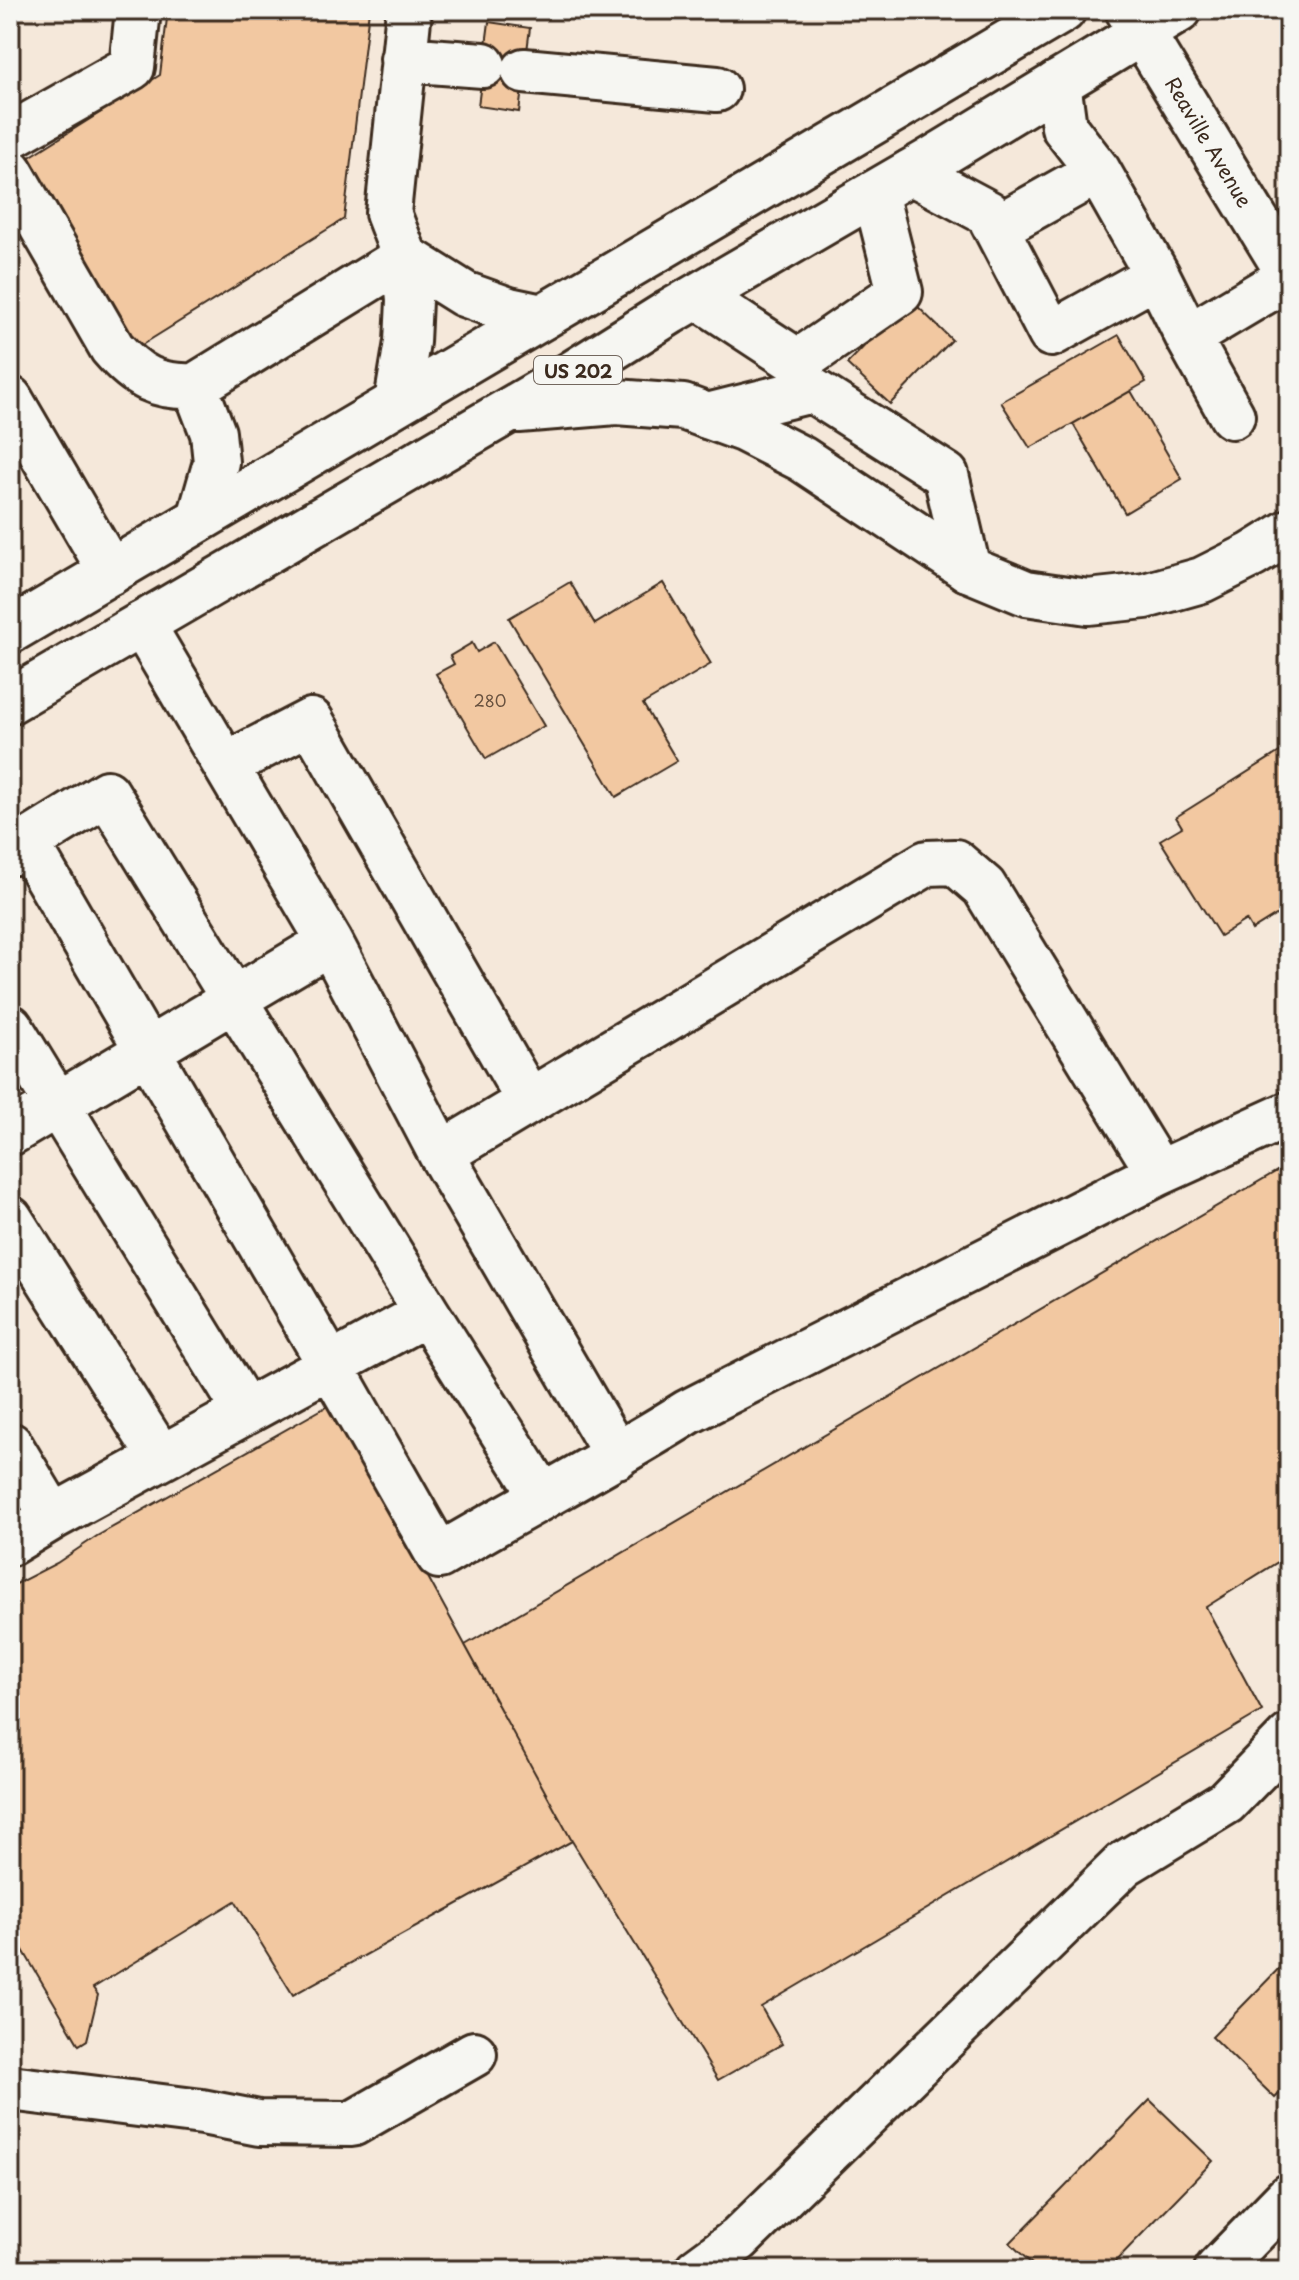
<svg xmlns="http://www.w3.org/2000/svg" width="1299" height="2280" font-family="'Playpen Sans',sans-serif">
<rect width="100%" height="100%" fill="#f5e8da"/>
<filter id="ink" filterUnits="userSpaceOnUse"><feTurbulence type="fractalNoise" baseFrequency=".0125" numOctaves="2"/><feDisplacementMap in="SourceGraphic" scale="16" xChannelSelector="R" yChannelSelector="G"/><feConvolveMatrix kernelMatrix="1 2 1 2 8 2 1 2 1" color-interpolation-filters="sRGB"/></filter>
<g filter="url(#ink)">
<path fill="#f2c8a1" stroke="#3b2a1e" stroke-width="2" d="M168 10H369L344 219 137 348 20 163 160 75Z
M489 22 530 28 519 112 478 106Z
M910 299 952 340 890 404 847 364Z
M1119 335 1146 382 1030 448 1001 402Z
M1131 391 1182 479 1125 513 1073 424Z
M570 582 595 624 663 583 711 664 643 704 677 761 616 797 509 618Z
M494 642 544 726 486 759 436 674 454 664 450 656 472 643 477 652Z
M1289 746V907L1252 930 1246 920 1220 936 1160 840 1182 827 1176 817Z
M1289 1164V1555L1206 1607 1262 1711 761 2007 782 2044 718 2080 572 1841 465 1645Z
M333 1403 572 1841 293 1995 235 1901 93 1988 98 1995 87 2040 79 2045 10 1928V1587L57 1563 97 1536Z
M1289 1958V2084L1275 2098 1212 2037Z
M1150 2100 1213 2161 1107 2270H1038L1010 2243Z"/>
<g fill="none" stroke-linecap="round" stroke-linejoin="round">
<defs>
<path id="minor" d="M1128 10 1289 274
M403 59 483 65
M524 71 717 89
M1058 83 1064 127 1098 171 1157 275
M10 136 132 67 138 10
M10 171 112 348C137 377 157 388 195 386L405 257
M911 172 988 213 1051 334 1157 275 1188 337
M996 228 1098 171
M405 257 464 294 509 310 542 317
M699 297 798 362 900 292 875 193
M195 386 213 433 216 462 200 518
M10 399 111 572
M397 402 407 342 409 300 405 257 388 213 409 10
M707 416 812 390 946 475 968 569
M1232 416 1188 337 1289 277
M142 624 330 942 441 1154 617 1456
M226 765 311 721 529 1101
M27 843 331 1366 439 1556C522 1507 607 1463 688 1412L1159 1173 1289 1114
M10 853 107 793 427 1313 542 1495
M10 1027 246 1412
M10 1133 330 942
M441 1154 927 863 955 862 984 887 1159 1173
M10 1219 161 1458
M10 1445 53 1517
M10 1543 53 1517 427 1313
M10 2088 202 2112 259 2123 352 2124 474 2054
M697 2270 739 2239 1124 1864 1226 1802 1289 1737
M1217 2270 1289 2196"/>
<path id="highway" d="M519 410 616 402 683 407 743 429 802 459 968 569 1026 593 1088 602 1145 596 1202 580 1252 555 1289 532
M10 631 1063 10
M10 701 573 373 670 312 928 162 1179 10"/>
</defs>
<use href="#minor" stroke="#3b2a1e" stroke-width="50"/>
<use href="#highway" stroke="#3b2a1e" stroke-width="50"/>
<use href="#minor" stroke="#f6f6f2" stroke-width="44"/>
<use href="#highway" stroke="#f6f6f2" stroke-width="44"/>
</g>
</g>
<g text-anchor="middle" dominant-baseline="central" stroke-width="8" stroke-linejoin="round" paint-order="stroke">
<g font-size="16" fill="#69523f">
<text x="490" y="700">280</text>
</g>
<rect fill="#f6f6f2" stroke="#73675e" stroke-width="2" x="534" y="356" width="88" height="28" rx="6"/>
<g font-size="18" font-weight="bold" fill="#3b2a1e">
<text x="578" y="370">US 202</text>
</g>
<g font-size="20" fill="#3b2a1e" stroke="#f6f6f2">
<text transform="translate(1209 142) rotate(59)">Reaville Avenue</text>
</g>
</g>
<rect width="1299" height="2280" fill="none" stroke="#f6f6f2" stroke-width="40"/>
<rect x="20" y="20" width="1259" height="2240" fill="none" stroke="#3b2a1e" stroke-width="3" filter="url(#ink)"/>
</svg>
